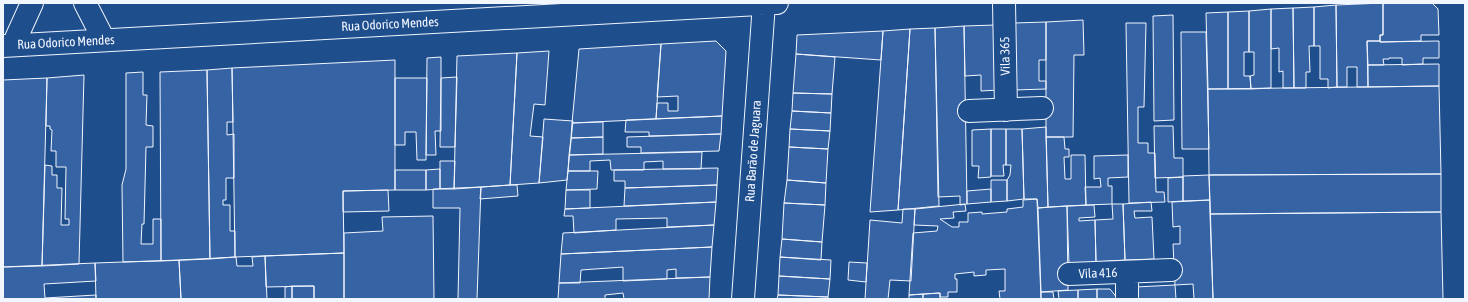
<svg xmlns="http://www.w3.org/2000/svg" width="1468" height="302" font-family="'Asap Condensed',sans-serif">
<rect width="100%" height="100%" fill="#1f4e8c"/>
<path fill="#3563a3" stroke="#f2f6ff" d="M1383 3H1432L1438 9 1439 35H1421V41L1380 42V35H1383Z
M1383 3V35H1380V41H1367L1368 87H1357V67H1347V87H1337L1336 5Z
M1336 5 1337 87 1328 88V79H1320V46H1314V7Z
M1314 7V46H1309L1310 72H1306V88H1294L1293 8Z
M1293 8 1294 88H1283V71L1279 72V48L1271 49V9Z
M1271 9V88L1251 89 1250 76 1254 75V52H1249V11Z
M1249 11V52H1244V76H1250L1251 89H1228V12Z
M1228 12V89H1208L1206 13Z
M1173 15 1174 120 1154 121 1153 16Z
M1083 20 1084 55H1074L1073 137H1046V22Z
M1046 22V60H1039V81H1046V89L1014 90V23Z
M1126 23H1146L1144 107H1138V143H1148V153H1155L1156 192H1164L1165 202 1129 203Z
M996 25 998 90 981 91V75L965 76 964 26Z
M964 26 967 204 960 205V196L938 197 935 28Z
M935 28 939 206 898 210 910 29Z
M910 29 898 210 870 212 883 31Z
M883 31 881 60 796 54 797 35Z
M1181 32H1206L1209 149H1182Z
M716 41 726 51 722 116 656 119 657 103H668V111H678V96L657 97 661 44Z
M1367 41H1380V42L1439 41V58H1423V64L1402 65V58H1389V59H1383L1384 65H1368Z
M661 44 656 119 572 123 579 49Z
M549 51 545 105 534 104 530 136 543 137 539 183 510 185 517 53Z
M517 53 510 185 454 189 457 56Z
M796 54 835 57 832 94 793 93Z
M441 57V131H435L436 155H426L427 58Z
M395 60V190L343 191 344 253 235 257 232 68Z
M1439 64V86L1368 87V65Z
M232 68 233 122H227V135L234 134V178H226V200H223V205H230V231H235V257L210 259 207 70Z
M207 70 210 259 161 261 160 72Z
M143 72V95H147L146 125 153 126V147H146L144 224H142L141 244H153V219H161V261L123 262 122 185 126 169V73Z
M84 75 79 264 42 266 45 165 52 166V175H57V188H62L61 225H69V219H65L66 167H56V151H51L52 130 50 129V126H46L47 78Z
M457 77 455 147H440L441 78Z
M47 78 42 266 3 267V80Z
M395 78H427L426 160H417L416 132H405V145H395Z
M1439 86 1441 174 1209 175 1208 89Z
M793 93 832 94 831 113 792 111Z
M792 111 831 113 830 131 790 129Z
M722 116 721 134 649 136V132H625L626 120Z
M544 119 573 121 567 180 539 183Z
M603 122V137L571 138 572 123Z
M1154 126H1173L1174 158H1183V177L1155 178Z
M1046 127 1048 207 1038 208 1037 199H1024L1022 129Z
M790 129 830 131 828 149 789 147Z
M991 129H1006V165H1003L1004 176H991Z
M991 129V177L978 178 979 166H972V130Z
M1006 129H1022L1024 199 1007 201V180L1010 175 1011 165H1006Z
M721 134 719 151 641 153V147H627V137Z
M603 137V154L569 155 571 138Z
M1046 137H1064L1065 149H1069V157H1064L1065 179H1071V155H1085L1086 205 1048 207Z
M789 147 828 149 826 183 787 180Z
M702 152 701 169H663V161L644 162V170H611L610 160 590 161V171H568L569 155Z
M1128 155V177L1108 178V186H1112V204L1086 205 1085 187H1101L1100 178 1094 179V156Z
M440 161H455L454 189H440Z
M718 168 717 185 625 188V181H614V170Z
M440 169V189L426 190V170Z
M395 170H426V190H395Z
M568 171H598L597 189 566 190Z
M1441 174V212L1210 214 1209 175Z
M1209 175 1210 200 1183 201V176Z
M1183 177V201L1168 202V178Z
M787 180 826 183 825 205 784 203Z
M991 180H1007V201L991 202Z
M510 185H517L518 196 480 199 481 187Z
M717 185 716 202 624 206 625 188Z
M481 187 477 299H458L460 208H433V189Z
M991 189V202L967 204V191Z
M388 190 389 211 343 212V191Z
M566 190H590V208L565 209Z
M1037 199 1041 299H1000L999 291H1005V269L986 270V275L974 276V272L955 274V279H957V292H948V297H940V293L909 295 913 233 937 231 938 226 914 225 915 209 965 204 966 211 953 212 954 218 940 219 952 227H959V222H968V213L982 212V214L1007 212V209L1023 207V200Z
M1210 200 1213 299H1194L1193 284 1175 285 1173 244H1180V226L1173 227 1172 202Z
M716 202 714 225 667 227V218L616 219V230L574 233 573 216H564L565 209Z
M1151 202 1152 211H1134L1135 218 1152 217 1154 259 1125 260 1123 204Z
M784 203 825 205 822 242 782 239Z
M1112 204H1123L1125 260 1096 262 1095 220 1113 219Z
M1094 205 1095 217 1079 218V221L1095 220 1096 262 1069 264 1067 206Z
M1067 206 1068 290 1041 292 1038 208Z
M903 209H915L911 281 890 280 888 299H865L870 220 902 223Z
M1441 212 1443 299H1213L1210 214Z
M433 216 434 299H344V233L383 231 382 217Z
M714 225 712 247 561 254 563 233Z
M782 239 822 242 821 260 780 257Z
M712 247 710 277 676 278V269L667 270V279L623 281V267L581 270 580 283H559L561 254Z
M344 253V299H314V286L266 287 265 256Z
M265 256 267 299H181L179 260 236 257 237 266H253L252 257Z
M780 257 831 260 830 279 779 276Z
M179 260 181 299H96L95 263Z
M849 262 867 263 866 282 848 280Z
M95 263 96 281 44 284 45 298 96 295V299H3V267Z
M779 276 830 279 828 297 778 295Z
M710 277 709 299H624L623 293 605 295V299H558L559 283Z
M1175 285 1176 299H1135V287Z
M292 286H314V299H292Z
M292 286V299H285V287Z
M1097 289H1110L1118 299H1097Z
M1097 289V299H1078V290Z
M1078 290V299H1059L1058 291Z
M1041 292H1053L1054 299H1041Z
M940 293V299H923V294Z
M923 294V299H909V295Z
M778 295 828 297V299H777Z"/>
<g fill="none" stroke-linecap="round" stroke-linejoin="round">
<defs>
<path id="minor" d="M85 3 104 40
M1004 3 1006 110
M13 45 32 3
M3 46 777 3
M969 111 1042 108
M1127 272V299
M1069 274 1171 270
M743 299 764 3"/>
</defs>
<use href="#minor" stroke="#f2f6ff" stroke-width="24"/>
<use href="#minor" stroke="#1f4e8c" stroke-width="22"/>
</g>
<g text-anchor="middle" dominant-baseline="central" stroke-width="3" stroke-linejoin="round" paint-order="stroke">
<g font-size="13" fill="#f2f6ff" stroke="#1f4e8c">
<text transform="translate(390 24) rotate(-3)">Rua Odorico Mendes</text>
<text transform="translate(66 42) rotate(-3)">Rua Odorico Mendes</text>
<text transform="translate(1005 56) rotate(-91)">Vila 365</text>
<text transform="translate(753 151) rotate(-86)">Rua Barão de Jaguara</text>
<text transform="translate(1098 273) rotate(-2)">Vila 416</text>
</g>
</g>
<rect width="1468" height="302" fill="none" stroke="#f2f6ff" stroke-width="8"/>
</svg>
